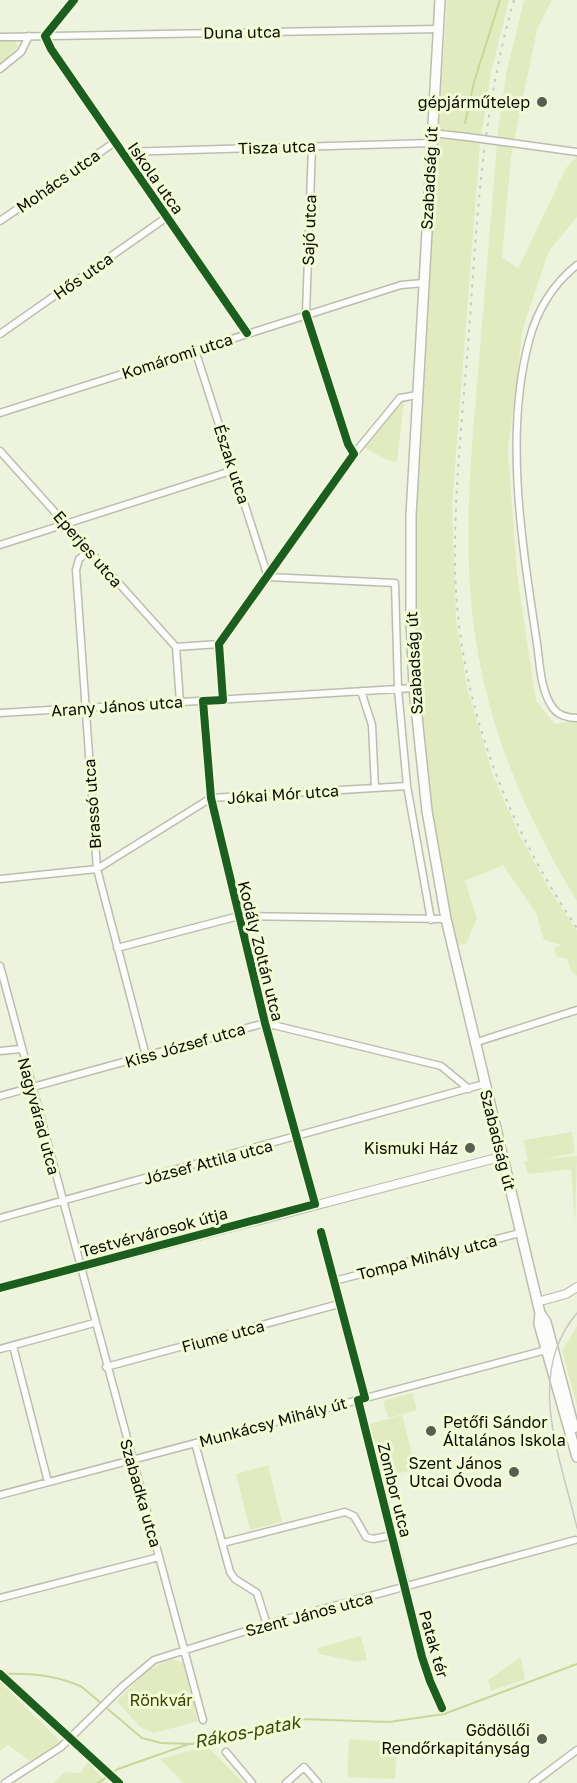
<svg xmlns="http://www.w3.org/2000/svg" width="577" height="1783" font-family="'Golos Text',sans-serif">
<rect width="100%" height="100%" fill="#eef3de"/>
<path fill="#e1ebbf" d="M447 0H509L491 72 480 144 452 507 456 619 467 687 493 775 519 834 548 887 577 931V976L571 971 567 959 556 956 554 948 561 945 544 940 536 913 503 865 465 881 477 918 466 944 457 945 438 862 427 781 415 663 413 539Z
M524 0H552L537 29 511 157 502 257 518 269 566 168 577 156V217L549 251 523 328 508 450 517 574 536 701 555 724 577 720V901C531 826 493 741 478 653 461 559 470 467 478 372 485 292 491 212 498 132L506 75Z
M0 41H15L18 47 0 64Z
M404 400 397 462 387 460 365 448Z
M572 1132 575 1153 544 1159 577 1156 575 1224 571 1169 528 1174 524 1161H528L524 1140Z
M577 1326V1406L562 1351Z
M413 1393 417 1410 388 1418 383 1401Z
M402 1415 416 1469 384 1477 370 1424Z
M268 1465 282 1522 250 1530 236 1474Z
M361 1636 367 1660 358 1662 319 1654 317 1648Z
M521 1657 525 1679 491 1691 488 1680Z
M172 1659 183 1663 198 1721 154 1733 139 1726 117 1701 148 1670Z
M0 1681 4 1686 61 1742 30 1761 8 1745 0 1751Z
M349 1739 397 1742 395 1779 347 1777Z
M207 1746 244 1783H183L160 1759Z
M88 1762 105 1781 103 1783H54L64 1772 80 1773Z"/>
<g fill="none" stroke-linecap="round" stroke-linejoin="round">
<path stroke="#c8d797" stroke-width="2" d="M465 123 474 82 500 0
M3 1674C30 1673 57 1675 82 1687L142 1738 161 1743 192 1744 299 1719 389 1722 444 1714 577 1664
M98 1783 118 1769 189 1744"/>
<defs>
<path id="minor" d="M45 36 51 49 247 333
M45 36 74 0
M0 37 438 29
M0 69 21 52 29 36
M432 133 467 137
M504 142 577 152
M312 146 306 314 348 444 354 454
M122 152 431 143
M0 221 115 142
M577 265C552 285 537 310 529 341 504 434 522 543 536 637 540 659 539 689 553 708 558 715 568 718 577 718
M0 334 167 217
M195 350 268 577
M0 413 401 285 424 283
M0 451 176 647
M0 545 234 470
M89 551 79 559 76 570 97 869 146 1056
M268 577 395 583 398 689 407 786 431 920
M361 691 372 725 375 788
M223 700 219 644 354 454 400 398 417 395
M203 701 211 798 265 1023 315 1204
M180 702 176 647 219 644
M0 713 414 688
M0 879 97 869 211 798 407 786
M117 948 239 916 446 919
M0 966 203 1720
M474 1043 577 1010
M0 1051 21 1049
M0 1096 265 1023 441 1066 469 1089
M0 1218 484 1084
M321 1232 365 1398
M334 1281 520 1233
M13 1346 48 1482
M0 1349 94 1323
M106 1367 339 1304
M358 1400 406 1587
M195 1443 230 1572 235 1579 257 1593 267 1625
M0 1495 546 1350
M223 1543 345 1512 354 1516 366 1537 373 1539 393 1535
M0 1598 159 1557
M0 1674 119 1783
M226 1752 252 1783
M5 1783 61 1747 122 1687 154 1660 268 1624 575 1540
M286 1783 304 1767 318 1783
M533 1783 577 1750"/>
<path id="tertiary" d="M0 1288 504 1156
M537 1302 566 1294 577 1287"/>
<path id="primary" d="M440 0 411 516V618L414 688 427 811 446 919 540 1313 539 1324 577 1457
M540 1313 546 1322 574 1428"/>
</defs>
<use href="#minor" stroke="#babeae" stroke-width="9"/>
<use href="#tertiary" stroke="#babeae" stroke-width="10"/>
<use href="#primary" stroke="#babeae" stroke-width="12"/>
<use href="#minor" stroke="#fcfdfa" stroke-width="6"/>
<use href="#tertiary" stroke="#fcfdfa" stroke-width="8"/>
<use href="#primary" stroke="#fcfdfa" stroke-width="9"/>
<path stroke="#c8c8c4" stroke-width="1.5" d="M577 1313C524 1375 561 1458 577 1528"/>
<path stroke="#c8c8c4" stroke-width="2" stroke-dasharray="3 6" stroke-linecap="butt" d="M514 0C484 104 477 211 470 319 464 402 454 485 455 568 458 698 504 821 577 928"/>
<defs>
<path id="minor-bridge" d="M467 137 504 142"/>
</defs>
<use href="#minor-bridge" stroke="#babeae" stroke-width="9" stroke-linecap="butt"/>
<use href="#minor-bridge" stroke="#fcfdfa" stroke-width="6"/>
<defs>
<path id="cycleway" d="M74 0 45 36 51 49 247 333
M321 1232 365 1398 358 1400 422 1657 430 1681 442 1708
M0 1288 315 1204 265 1023 211 798 203 701 223 700 219 644 354 454 348 444 306 314
M0 1674 119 1783"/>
</defs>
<use href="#cycleway" stroke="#f2fbd6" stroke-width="11"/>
<use href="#cycleway" stroke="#1b5e20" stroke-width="8"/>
</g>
<g fill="#5a5e50" stroke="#f2fbd6" stroke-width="2">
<circle cx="542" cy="102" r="6"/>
<circle cx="470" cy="1148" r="6"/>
<circle cx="431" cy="1431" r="6"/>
<circle cx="514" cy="1472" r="6"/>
<circle cx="542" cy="1739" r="6"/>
</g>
<g text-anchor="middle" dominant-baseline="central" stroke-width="6" stroke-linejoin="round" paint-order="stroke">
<g font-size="16" fill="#0b0d03" stroke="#f2fbd6">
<text transform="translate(242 32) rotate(-1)">Duna utca</text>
<text transform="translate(277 147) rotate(-2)">Tisza utca</text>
<text transform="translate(156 178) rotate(55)">Iskola utca</text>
<text transform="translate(429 178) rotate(-87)">Szabadság út</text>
<text transform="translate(58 181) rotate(-35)">Mohács utca</text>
<text transform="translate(309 230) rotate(-88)">Sajó utca</text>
<text transform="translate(83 276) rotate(-35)">Hős utca</text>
<text transform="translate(177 356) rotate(-18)">Komáromi utca</text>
<text transform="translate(232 464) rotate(72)">Észak utca</text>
<text transform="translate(88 549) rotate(49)">Eperjes utca</text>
<text transform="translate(414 663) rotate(-93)">Szabadság út</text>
<text transform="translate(117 706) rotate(-4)">Arany János utca</text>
<text transform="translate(283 794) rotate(-4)">Jókai Mór utca</text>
<text transform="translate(92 804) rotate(-94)">Brassó utca</text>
<text transform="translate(261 951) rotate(76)">Kodály Zoltán utca</text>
<text transform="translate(185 1045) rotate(-16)">Kiss József utca</text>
<text transform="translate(39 1116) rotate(75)">Nagyvárad utca</text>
<text transform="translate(498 1140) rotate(76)">Szabadság út</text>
<text transform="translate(208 1162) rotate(-15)">József Attila utca</text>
<text transform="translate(154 1232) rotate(-15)">Testvérvárosok útja</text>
<text transform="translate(427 1257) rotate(-14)">Tompa Mihály utca</text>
<text transform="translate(223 1336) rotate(-15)">Fiume utca</text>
<text transform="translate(273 1422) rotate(-15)">Munkácsy Mihály út</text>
<text transform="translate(395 1490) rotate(76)">Zombor utca</text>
<text transform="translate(141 1493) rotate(74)">Szabadka utca</text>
<text transform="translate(309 1614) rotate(-15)">Szent János utca</text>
<text transform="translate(434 1644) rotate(74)">Patak tér</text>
</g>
<g font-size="16" fill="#0b0d03" stroke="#f2fbd6" text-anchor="end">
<text x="530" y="102">gépjárműtelep</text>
<text x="458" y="1148">Kismuki Ház</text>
<text x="443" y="1422" text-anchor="start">Petőfi Sándor<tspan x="443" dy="18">Általános Iskola</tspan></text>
<text x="502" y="1463">Szent János<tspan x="502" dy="18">Utcai Óvoda</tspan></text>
<text x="530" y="1730">Gödöllői<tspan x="530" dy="18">Rendőrkapitányság</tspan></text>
</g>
<g font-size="16" fill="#364000" stroke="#f2fbd6">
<text x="161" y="1700">Rönkvár</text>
</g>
<g font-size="18" font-style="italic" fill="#3e490a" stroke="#f2fbd6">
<text transform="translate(247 1731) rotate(-11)">Rákos-patak</text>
</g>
</g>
</svg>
